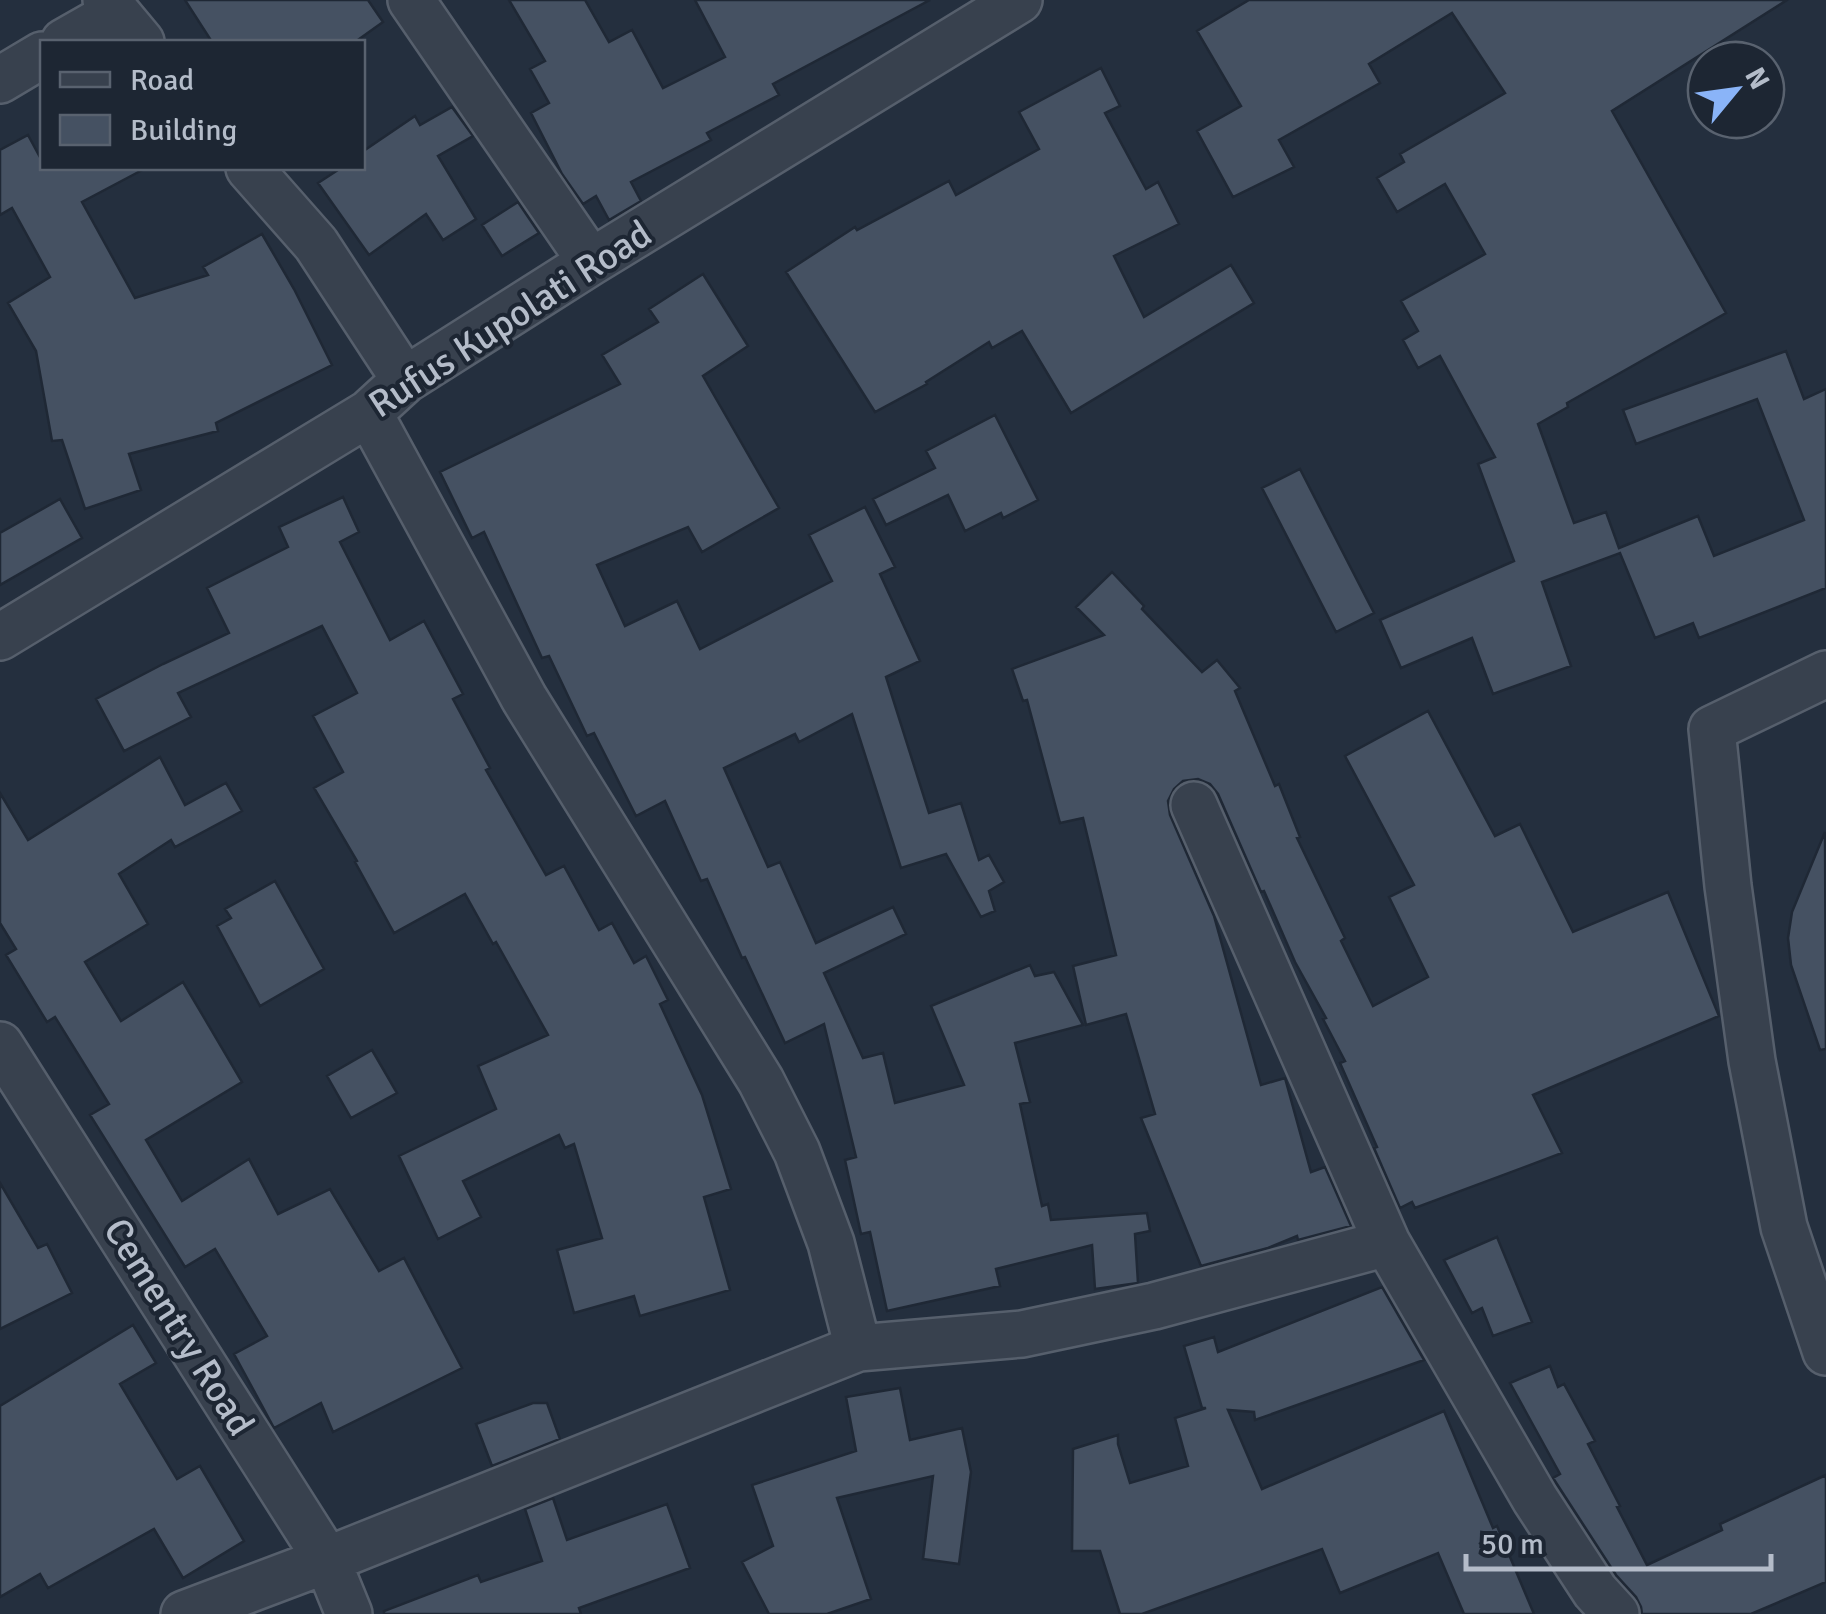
<svg xmlns="http://www.w3.org/2000/svg" width="1826" height="1614" font-family="Signika,sans-serif">
<rect width="100%" height="100%" fill="#242f3e"/>
<path fill="#455162" stroke="#1f2835" stroke-width="2.5" d="M185 0H368L383 22 355 42H212Z
M509 0H585L609 42 632 30 663 88 725 57 695 0H930L773 84 779 95 707 133 711 140 631 182 641 201 609 220 596 196 583 204 562 174 531 113 549 103 530 69 545 61Z
M1249 0H1787L1612 111 1726 313 1567 403 1568 407 1538 424 1574 523 1606 512 1619 548 1698 516 1714 556 1804 520 1757 399 1636 444 1623 410 1786 351 1804 399 1826 389V588L1699 638 1693 623 1655 638 1620 553 1542 582 1571 666 1493 694 1472 638 1401 668 1380 620 1514 561 1478 464 1495 457 1440 356 1418 368 1403 340 1418 331 1401 301 1485 254 1445 184 1397 212 1377 178 1404 162 1400 154 1505 93 1452 13 1369 64 1380 83 1279 140 1294 167 1233 197 1197 131 1241 106 1197 31Z
M1101 68 1120 106 1105 113 1146 189 1158 182 1179 224 1114 256 1144 317 1231 265 1254 303 1071 413 1022 331 992 348 989 342 926 382 927 384 875 412 786 272 855 227 857 230 949 181 956 195 1039 149 1019 112Z
M452 107 473 136 438 156 476 219 443 240 426 214 369 255 318 183 341 168H362V152L415 116 420 125Z
M28 135 42 161V168H146L82 202 135 298 208 275 203 267 262 234 294 289 332 365 216 423 218 431 129 454 141 490 85 509 62 440 52 441 36 351 8 303 50 277 12 208 0 215V150Z
M518 202 539 233 502 256 482 225Z
M703 274 748 346 703 376 779 508 702 552 688 527 597 565 625 626 677 601 700 649 832 581 809 535 865 507 895 567 880 574 920 661 886 677 929 813 961 803 979 860 989 855 1004 882 989 891 995 911 981 917 946 854 901 868 852 714 799 742 795 734 724 768 768 867 780 862 816 943 893 907 906 934 824 973 863 1058 883 1053 895 1103 964 1085 931 1006 1030 965 1035 976 1054 972 1083 1025 1015 1043 1030 1102 1020 1104 1042 1206 1048 1204 1051 1220 1147 1213 1150 1231 1135 1234 1138 1283 1095 1289 1092 1245 996 1269 1000 1286 887 1311 870 1232 861 1234 845 1160 856 1157 824 1024 785 1043 745 957 742 958 707 879 701 881 665 801 636 816 594 733 587 736 549 656 542 658 484 532 472 538 440 472 620 384 602 355 658 322 649 309Z
M995 415 1038 500 1003 518 1001 513 965 531 948 495 886 525 873 499 935 468 926 451Z
M1300 469 1374 613 1336 632 1262 488Z
M343 497 359 532 340 542 390 640 424 621 463 694 453 699 490 768 486 770 546 875 564 866 599 930 612 923 634 963 646 956 668 1000 660 1004 702 1095 731 1189 704 1197 730 1290 640 1316 634 1296 574 1313 557 1250 602 1238 574 1144 565 1148 559 1135 463 1181 481 1217 438 1239 399 1156 496 1109 478 1066 548 1035 496 942 493 944 465 894 394 933 355 862 357 861 314 788 343 772 313 716 357 693 322 626 178 693 191 717 124 751 96 699 163 664 229 633 207 588 288 547 279 527Z
M60 499 82 538 0 585V533Z
M1112 572 1144 606 1142 609 1202 672 1217 660 1240 688 1235 691 1275 786 1279 784 1300 837 1297 838 1345 938 1341 941 1373 1006 1428 977 1389 897 1414 885 1345 756 1428 711 1495 836 1520 824 1573 932 1668 892 1719 1016 1533 1095 1562 1153 1415 1208 1412 1202 1400 1208 1374 1148 1377 1147 1340 1063 1345 1061 1323 1019 1326 1018 1295 962 1264 891 1261 892 1218 794 1210 784 1198 779 1183 781 1174 789 1168 801 1170 815 1214 916 1261 1085 1285 1078 1311 1172 1325 1167 1351 1226 1298 1240 1297 1236 1268 1248 1201 1266 1141 1118 1155 1114 1126 1014 1086 1025 1073 966 1116 955 1083 818 1060 823 1027 700 1023 701 1012 669 1104 635 1076 607Z
M160 757 185 805 226 783 242 811 175 847 171 840 119 874 148 924 85 962 121 1021 183 982 242 1082 146 1140 182 1201 249 1159 278 1214 330 1189 379 1271 404 1258 462 1368 333 1432 321 1403 274 1428 234 1354 267 1336 215 1249 185 1267 90 1115 109 1104 55 1017 47 1022 6 955 16 949 0 923V793L28 840Z
M1825 832 1826 1049 1820 1050 1791 965 1788 938 1792 912Z
M275 881 324 969 260 1006 217 926 231 918 225 909Z
M372 1050 397 1093 351 1118 327 1076Z
M0 1183 38 1248 47 1244 72 1293 0 1329Z
M1497 1237 1532 1322 1493 1336 1482 1308 1472 1313 1444 1260Z
M1382 1287 1424 1360 1255 1420 1254 1412 1228 1410 1262 1489 1444 1411 1493 1528 1497 1526 1534 1614H1464L1438 1553 1340 1593 1322 1549 1142 1614H1120L1100 1551H1072L1073 1449 1118 1435V1444L1130 1483 1188 1466 1175 1418 1206 1408H1202L1184 1346 1214 1337 1218 1352Z
M133 1325 156 1363 120 1384 177 1479 200 1466 244 1541 183 1578 154 1529 48 1588 40 1574 0 1597V1406Z
M1550 1366 1558 1387 1564 1384 1595 1441 1588 1444 1620 1506 1617 1507 1647 1565 1722 1530 1720 1524 1826 1475V1582L1751 1614H1642L1641 1607 1636 1597 1616 1575 1553 1478 1560 1474 1510 1383Z
M900 1388 910 1440 962 1428 971 1472 959 1564 923 1559 933 1476 837 1498 871 1599 827 1614H769L742 1562 773 1546 752 1485 856 1451 846 1397Z
M533 1403H547L560 1439 492 1466 476 1424Z
M553 1498 567 1540 667 1504 690 1568 579 1608 581 1614H384V1611L478 1575 481 1582 542 1561 525 1509Z"/>
<g fill="none" stroke-linecap="round" stroke-linejoin="round">
<defs>
<path id="minor" d="M106 0 141 42
M411 0 591 262
M64 42 115 13
M0 80 42 55
M249 168 316 244 405 380
M369 413 524 698 761 1081 797 1152 831 1243 858 1348
M0 637 369 413 405 380 591 262 1019 0
M1826 674 1712 729 1728 886 1752 1061 1784 1227 1826 1352
M1194 805 1387 1243 1535 1499 1595 1591 1616 1614
M0 1045 327 1560 349 1614
M184 1614 327 1560 858 1348 1022 1334 1154 1306 1387 1243"/>
</defs>
<use href="#minor" stroke="#565f6c" stroke-width="50"/>
<use href="#minor" stroke="#38414e" stroke-width="45"/>
</g>
<g text-anchor="middle" dominant-baseline="central" stroke-width="8" stroke-linejoin="round" paint-order="stroke">
<g font-size="38" fill="#b4bcc9" stroke="#1d2633">
<text transform="translate(510 319) rotate(-33)">Rufus Kupolati Road</text>
<text transform="translate(179 1327) rotate(58)">Cementry Road</text>
</g>
</g>
<rect x="40" y="40" width="325" height="130" fill="#1d2633" stroke="#59626f" stroke-width="2.5"/>
<rect x="60" y="72" width="50" height="15" fill="#38414e" stroke="#59626f" stroke-width="2.5"/>
<text x="130" y="90" font-size="30" fill="#b4bcc9">Road</text>
<rect x="60" y="115" width="50" height="30" fill="#455162" stroke="#59626f" stroke-width="2.5"/>
<text x="130" y="140" font-size="30" fill="#b4bcc9">Building</text>
<g transform="translate(1736 90) rotate(61)"><circle r="48" fill="#1d2633" stroke="#59626f" stroke-width="2.5"/>
<path d="M0-8L18 38L0 25L-18 38Z" fill="#8ab4f8"/>
<text y="-15" font-size="28" font-weight="bold" text-anchor="middle" fill="#b4bcc9">N</text>
</g>
<path d="M1466 1554v15h305v-15" fill="none" stroke="#b4bcc9" stroke-width="5"/>
<text x="1481" y="1554" font-size="30" fill="#b4bcc9" stroke="#1d2633" stroke-width="8" paint-order="stroke">50 m</text>
</svg>
